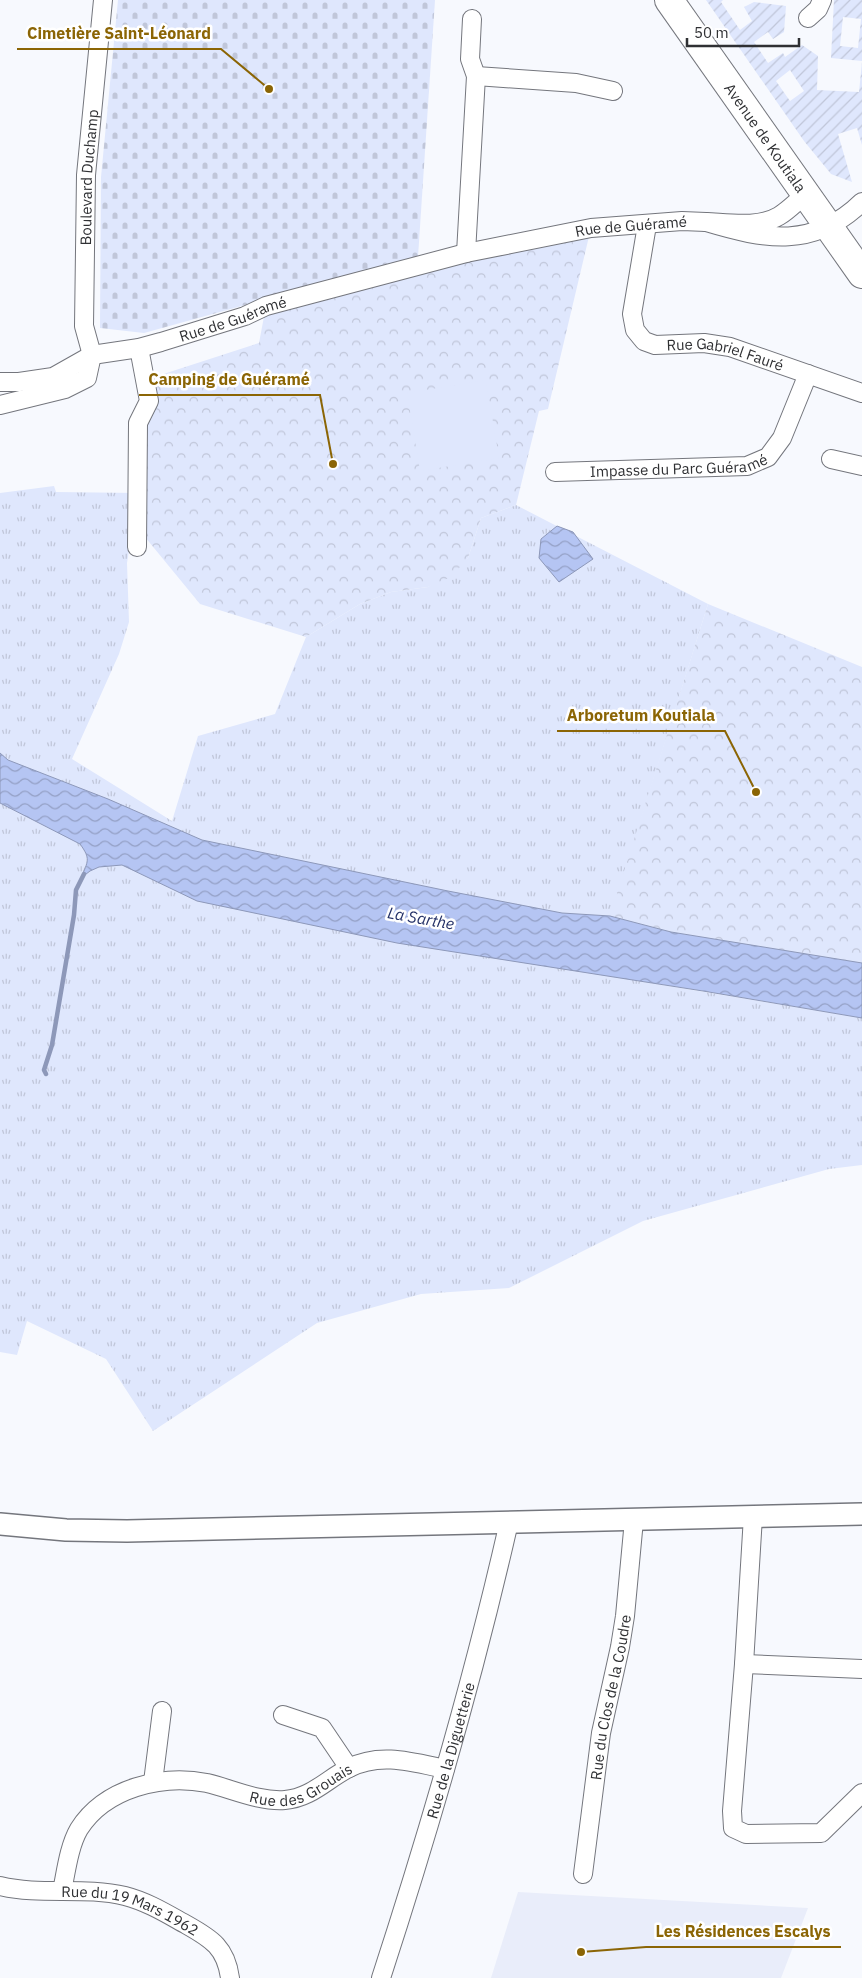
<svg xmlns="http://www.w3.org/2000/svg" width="862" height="1978" font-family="'IBM Plex Sans',sans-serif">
<defs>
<pattern id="grass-tufts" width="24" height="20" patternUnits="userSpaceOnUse" patternTransform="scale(1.25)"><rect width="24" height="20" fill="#dfe7fd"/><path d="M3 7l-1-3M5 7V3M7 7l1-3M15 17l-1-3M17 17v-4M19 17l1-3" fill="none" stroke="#c0c6d9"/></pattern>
<pattern id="forest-crowns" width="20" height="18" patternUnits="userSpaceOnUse" patternTransform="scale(1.25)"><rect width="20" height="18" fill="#dfe7fd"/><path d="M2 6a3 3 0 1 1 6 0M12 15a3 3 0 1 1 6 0" fill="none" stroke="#c0c6d9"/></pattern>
<pattern id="cemetery-stones" width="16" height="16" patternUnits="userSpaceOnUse" patternTransform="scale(1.25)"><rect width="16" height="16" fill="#dfe7fd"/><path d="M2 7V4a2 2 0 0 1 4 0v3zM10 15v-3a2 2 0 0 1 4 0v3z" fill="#c0c6d9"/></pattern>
<pattern id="garden-furrows" width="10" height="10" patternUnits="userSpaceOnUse" patternTransform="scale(1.25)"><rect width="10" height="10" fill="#dfe7fd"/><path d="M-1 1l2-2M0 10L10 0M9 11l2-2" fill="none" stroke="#c0c6d9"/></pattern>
<pattern id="water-waves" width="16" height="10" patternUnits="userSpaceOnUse" patternTransform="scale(1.25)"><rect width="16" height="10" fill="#b5c5f3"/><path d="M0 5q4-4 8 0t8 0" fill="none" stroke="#94a0c5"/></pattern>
</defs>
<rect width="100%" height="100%" fill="#f7f9fe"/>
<path fill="#e9edfa" d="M518 1892 808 1908 781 1978H491Z"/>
<path fill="url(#grass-tufts)" d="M54 486 56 492 138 493 127 563 129 622 119 654 72 759 172 821 198 736 275 714 306 637 360 604 391 592 428 587 468 558 481 518 516 505 708 604 600 951 590 973 862 1018V1165L829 1169 643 1221 509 1288 421 1294 317 1323 153 1431 106 1359 27 1321 17 1355 0 1352V493Z"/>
<path fill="url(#forest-crowns)" d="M591 228 548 409 539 411 516 505 481 518 468 558 451 577 428 587 391 592 360 604 306 637 200 604 145 537 138 423 145 380 259 343 266 306Z
M708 604 862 667V963L671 932 610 916Z"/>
<path fill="url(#cemetery-stones)" d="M118 0H435L418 257 144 333 100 328 101 177Z"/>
<path fill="url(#garden-furrows)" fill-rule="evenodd" d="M706 0H723L721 2 740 30 752 21 744 7 754 2 786 6 784 32 773 39 768 32 754 42 768 63 783 53 785 57 802 45 818 56 817 90 859 92 862 62V145L857 128 838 134 852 182 831 174 804 141ZM790 70 804 91 790 101 776 81Z
M834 0H862V61L831 58ZM843 17 861 19 858 48 840 46Z"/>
<path fill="#dfe7fd" d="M486 380 499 458 420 471 407 393Z"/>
<path fill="url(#water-waves)" stroke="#8d98b9" d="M557 526 573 532 593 559 559 582 539 558 541 539Z
M0 753 8 760 108 799 202 840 448 891 562 913 610 916 671 932 862 963V1018L703 991 397 943 197 901 122 865 99 867 90 871 81 878C88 861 91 859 80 844L0 803Z"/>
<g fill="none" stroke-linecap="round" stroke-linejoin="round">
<path stroke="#8d98b9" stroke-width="4.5" d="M46 1074 44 1070 52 1045 74 915 76 890 84 874"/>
<defs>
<g id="minor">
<path d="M808 18 818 9 822 0"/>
<path d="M476 76 576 83 613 91"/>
<path d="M806 194C797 201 789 210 779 216 759 228 729 223 706 222 766 240 814 249 862 202"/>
<path id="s1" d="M647 225 632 314 635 330 644 341 655 345 704 343 730 347 862 393"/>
<path d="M466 253 476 76 470 59 472 19"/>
<path id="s2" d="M0 382H19L53 377 92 355 139 348 161 342 245 316 266 306 466 253 591 228 682 221 706 222"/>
<path id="s3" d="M0 405 65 389 87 378 92 355 84 326 86 175 103 0"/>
<path d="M831 459 862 466"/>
<path id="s4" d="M555 472 747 466 768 457 782 438 808 374"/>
<path d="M137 547 138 423 149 401 139 348"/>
<path d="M753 1516 744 1664 732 1811 733 1828 746 1834 821 1833 862 1793"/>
<path d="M744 1664 862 1669"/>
<path d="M283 1715 322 1728 349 1768"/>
<path d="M153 1782 162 1711"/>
<path id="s5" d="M583 1874 601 1733 620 1647 625 1616 634 1520"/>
<path id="s6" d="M0 1886C41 1896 84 1886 125 1896 148 1902 167 1914 187 1925 212 1939 226 1948 230 1978"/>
<path id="s7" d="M62 1891C66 1872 69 1846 79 1829 105 1788 162 1774 207 1783 232 1789 259 1802 285 1800 311 1798 327 1779 349 1768 380 1752 412 1762 445 1769"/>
<path id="s8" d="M381 1978C430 1828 474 1676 509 1522"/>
</g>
<path id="tertiary" d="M0 1524 66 1530 127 1531 862 1514"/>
<g id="primary">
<path id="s9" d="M669 0 862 274"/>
</g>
</defs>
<use href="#minor" stroke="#74767d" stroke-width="20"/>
<use href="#tertiary" stroke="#74767d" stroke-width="24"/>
<use href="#primary" stroke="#74767d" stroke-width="30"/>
<use href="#minor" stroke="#fff" stroke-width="18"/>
<use href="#tertiary" stroke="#fff" stroke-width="21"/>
<use href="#primary" stroke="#fff" stroke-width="28"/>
</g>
<g text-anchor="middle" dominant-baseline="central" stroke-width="5" stroke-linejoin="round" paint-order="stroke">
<g font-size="15" fill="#2f3033" stroke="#fff">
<text stroke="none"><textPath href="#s9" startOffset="168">Avenue de Koutiala</textPath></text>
<text stroke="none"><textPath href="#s3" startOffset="294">Boulevard Duchamp</textPath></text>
<text stroke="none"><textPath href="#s2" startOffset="654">Rue de Guéramé</textPath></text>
<text stroke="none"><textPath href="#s2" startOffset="244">Rue de Guéramé</textPath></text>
<text stroke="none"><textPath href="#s1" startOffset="204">Rue Gabriel Fauré</textPath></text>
<text stroke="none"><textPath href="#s4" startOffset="124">Impasse du Parc Guéramé</textPath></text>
<text stroke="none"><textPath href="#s5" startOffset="179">Rue du Clos de la Coudre</textPath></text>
<text stroke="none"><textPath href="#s8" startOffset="238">Rue de la Diguetterie</textPath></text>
<text stroke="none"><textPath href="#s7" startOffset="308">Rue des Grouais</textPath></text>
<text stroke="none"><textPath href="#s6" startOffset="134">Rue du 19 Mars 1962</textPath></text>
</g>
<g font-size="16" font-style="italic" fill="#233067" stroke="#fff">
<text transform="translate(421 918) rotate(10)">La Sarthe</text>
</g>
</g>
<path fill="none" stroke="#8b6505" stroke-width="2" d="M269 89L221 49H17M333 464L320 395H139M756 792L725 731H557M581 1952L646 1947H841"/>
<g fill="#8b6505" stroke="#fff" stroke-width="2">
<circle cx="269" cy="89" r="5"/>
<circle cx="333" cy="464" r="5"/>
<circle cx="756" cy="792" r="5"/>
<circle cx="581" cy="1952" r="5"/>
</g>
<g font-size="16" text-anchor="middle" font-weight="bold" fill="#8b6505" stroke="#fff" stroke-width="5" stroke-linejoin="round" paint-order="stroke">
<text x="119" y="39">Cimetière Saint-Léonard</text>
<text x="229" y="385">Camping de Guéramé</text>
<text x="641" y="721">Arboretum Koutiala</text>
<text x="743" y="1937">Les Résidences Escalys</text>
</g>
<path d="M687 38v8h112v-8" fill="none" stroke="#2f3033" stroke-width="2.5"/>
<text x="694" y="38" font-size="15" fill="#2f3033" stroke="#ffffff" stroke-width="4" paint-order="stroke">50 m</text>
</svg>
